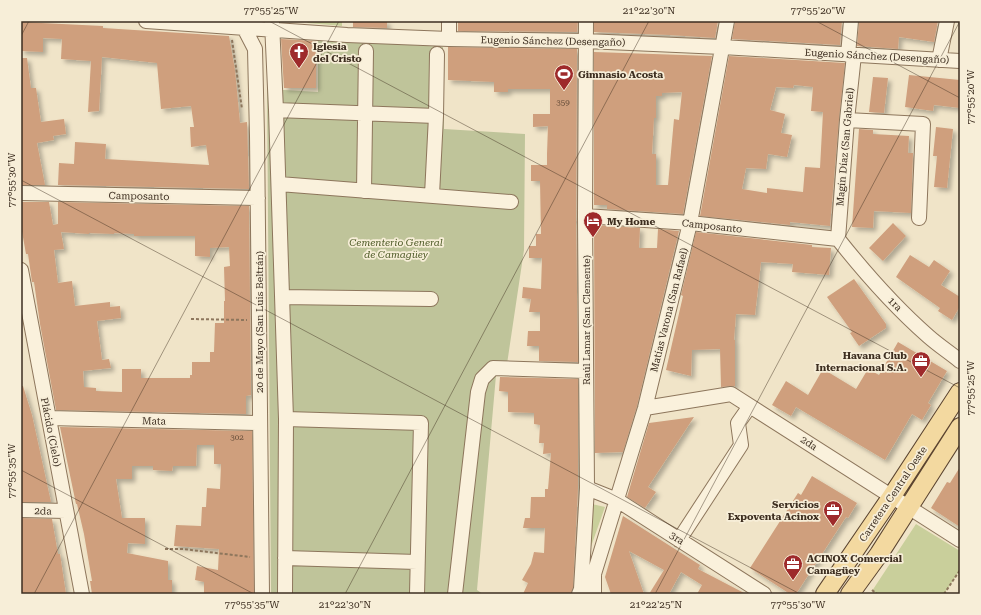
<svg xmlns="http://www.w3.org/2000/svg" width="981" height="615" font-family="'Roboto Serif',serif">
<defs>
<filter id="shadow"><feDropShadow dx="3.5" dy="3.5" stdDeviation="2" flood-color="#0004"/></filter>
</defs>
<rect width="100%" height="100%" fill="#f0e4c8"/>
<path fill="#c9cf9b" d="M306 21H342V26L308 23Z
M592 504 605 507 588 555Z
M916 524 960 551V570L944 594H876L872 591Z"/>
<path fill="#bfc49a" d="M318 39 443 47 444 129 525 134 524 250 507 364H497L477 590 483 594H271L267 89 318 92Z"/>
<path fill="#cf9f7d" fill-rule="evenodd" filter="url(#shadow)" d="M353 21H387V28L353 27Z
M458 21H578L577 32 458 31Z
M594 21H718L715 38 670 35 594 32Z
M735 21H842L840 45 732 39Z
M859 21H938L934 42 899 37 898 49 857 46Z
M21 22 103 26V28L229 36 235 70 240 123 247 122 249 189 58 185 59 163 74 164 75 142 106 144 105 159 209 165 206 145 191 147 190 127H194L191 106 161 109 157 63 102 57 99 111 88 112 91 61 61 59 62 39 43 38V52L21 51Z
M281 39 316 41V88H284Z
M448 47 577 49 576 223 578 362 539 361V346H527L528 331H540V312H529L531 299 522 298 523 287 541 289 542 258H529V246H536V234H541L540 181H531V165H547V154L548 126 533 127V114H550V89H508V92H494V82L448 80Z
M594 52 712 56 683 214 607 209V205H594ZM682 92 679 120 674 119 668 185H656V154H652L654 118H656V96H662V93Z
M729 56 845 63 839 119 830 226 790 222V225L700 216ZM794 85 813 87 811 111 823 112 820 168 805 167 803 192 767 188V193L742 189 746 168 766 169 768 154 787 157 792 135 781 133 785 114 770 110 776 87 793 88Z
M21 58H27L31 88H36L41 122 64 119 66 134 53 136 54 140 37 143 45 185H21Z
M909 75 960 80V108L934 105 933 111 905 107Z
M873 77 888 78 884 113 869 112Z
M936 127 953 129 947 188 934 187 937 156H933Z
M859 129 873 130V134L909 136 908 153H913L911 213 874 211 873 228 852 227Z
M21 202H49L53 225 58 224V202L249 206 251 395 246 396V414L56 410 40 324 34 282H32L28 254H26L21 226ZM61 232 89 234V233L114 234V233L134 234V236H195V256L210 257V248L229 247 230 266 224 267 225 301H224V323H215L214 352H210V362H192V375H190V378H141V369H122V392L96 391V388L84 387 83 371 111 368 109 359 102 360 97 321 121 318 120 306 110 307V302L75 306 72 281 58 283 54 250 64 249Z
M893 223 906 236 883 261 869 248Z
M594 225 640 228 639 248H657L658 229 679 231 637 406 623 452 595 453Z
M696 232 812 245V247L831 248 829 275 792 272 793 264 761 262 755 315 736 314 734 340H735V386L721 387 720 349 692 350 691 376 666 370 683 296 681 295Z
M910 255 929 267 934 260 950 271 941 285 960 297V306L952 320 938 311 940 308 896 277Z
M854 279 886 324V328L859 346 850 333 852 332 827 297Z
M898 342 947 371 928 403 931 405 922 420 912 414 885 460 796 407 791 416 772 405 786 381 808 395 823 369 856 389 868 369 879 375Z
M500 377 578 379V488L573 587 571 594H523L528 583 522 580 531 564 534 552 544 553 545 528H523L525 518H530L531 497H545V489H548L551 453 543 454 544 443H539L540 425 534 424V413L508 412V392L499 391Z
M21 386H23L32 415 51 502H21Z
M694 417 648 487 656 492 645 508 627 497 649 423Z
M60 427 252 431 254 594H204V582L195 580 197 566 218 570 219 549 174 546 176 525 201 526 202 507H206L207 488 220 489 221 464H214V445H197L196 466H173L172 471 153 470V466H132V479H116L122 518H145V544L128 543 127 553 168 561V580H172V594H92L90 581H92L84 534 77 504H76Z
M960 467V527L931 508 947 482 950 483Z
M812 476 857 503 848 518 846 517 796 594H790L750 568 798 493 801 495Z
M623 516 700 565 698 569 746 594H697L702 585 681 572 669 594H649L664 570 629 551 644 594H611L605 577Z
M21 518 52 519 58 554H60L66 594 21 593Z"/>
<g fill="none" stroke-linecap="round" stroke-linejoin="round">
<defs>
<path id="minor" d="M146 21 347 35 449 39 585 41 722 47 960 61
M241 22 255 49 257 136 262 594
M272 23 276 110 286 419 285 594
M449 39V21
M848 55 851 21
M939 60 947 21
M276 110 436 116
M847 120 923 124 919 218
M279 184 511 202
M364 191 366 51
M21 193 258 198
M432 195 436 116 437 54
M585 216 690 223 838 239
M838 239 847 120 854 55
M838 239C865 273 895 307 928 336 938 345 949 352 960 361
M21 270 82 594
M282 297 431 299
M645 408 731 394 960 540
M49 418 259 423
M286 419 421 423 417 594
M587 488 617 500 764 594
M21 510 66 511
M679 540 741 445 738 423 750 406
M285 558 417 562
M455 594 478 392 482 379 493 368 586 371
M579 594 581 589 587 488 585 216 586 21
M594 594V574L645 408 690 223 727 21"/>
<path id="major" d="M825 594 892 496 960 392
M850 594 879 554 960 427"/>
</defs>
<use href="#minor" stroke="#8d765c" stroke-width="16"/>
<use href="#major" stroke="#5b4430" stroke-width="20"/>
<path stroke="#8d765c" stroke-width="2" stroke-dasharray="3 2" stroke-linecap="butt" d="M232 40 242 109
M191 319 247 320
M165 549H183L250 557
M872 590 877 594
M944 594 960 570"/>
<use href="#minor" stroke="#faf1dc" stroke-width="14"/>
<use href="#major" stroke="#f3d9a0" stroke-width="18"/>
</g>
<path fill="none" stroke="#3d2e20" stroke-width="1" stroke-opacity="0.45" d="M269 21 960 388M816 21 960 98M21 36 29 21M21 180 800 594M21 470 254 594M34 594 339 21M345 594 649 21M655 594 960 21"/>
<defs>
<symbol id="church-pin" viewBox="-11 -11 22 30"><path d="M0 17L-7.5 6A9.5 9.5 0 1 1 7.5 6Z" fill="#9e2a2b" stroke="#f7eed8"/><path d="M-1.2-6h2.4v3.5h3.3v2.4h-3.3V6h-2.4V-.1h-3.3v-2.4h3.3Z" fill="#fff"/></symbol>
<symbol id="stadium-pin" viewBox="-11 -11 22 30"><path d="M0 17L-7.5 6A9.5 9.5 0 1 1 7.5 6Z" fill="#9e2a2b" stroke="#f7eed8"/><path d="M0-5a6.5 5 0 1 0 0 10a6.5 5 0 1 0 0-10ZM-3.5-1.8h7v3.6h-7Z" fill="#fff"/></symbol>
<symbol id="hotel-pin" viewBox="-11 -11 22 30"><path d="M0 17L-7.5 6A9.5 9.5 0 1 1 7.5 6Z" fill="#9e2a2b" stroke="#f7eed8"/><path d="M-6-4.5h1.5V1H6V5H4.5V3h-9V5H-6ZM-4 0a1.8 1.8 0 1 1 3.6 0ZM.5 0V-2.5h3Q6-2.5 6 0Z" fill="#fff"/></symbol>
<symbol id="office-pin" viewBox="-11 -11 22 30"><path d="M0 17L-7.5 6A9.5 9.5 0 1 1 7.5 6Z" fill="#9e2a2b" stroke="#f7eed8"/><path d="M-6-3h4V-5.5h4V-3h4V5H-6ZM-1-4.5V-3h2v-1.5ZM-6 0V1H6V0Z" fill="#fff"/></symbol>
</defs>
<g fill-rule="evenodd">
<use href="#church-pin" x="288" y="41" width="22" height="30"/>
<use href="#stadium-pin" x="553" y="63" width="22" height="30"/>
<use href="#hotel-pin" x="582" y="210" width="22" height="30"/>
<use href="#office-pin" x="910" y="350" width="22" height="30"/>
<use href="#office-pin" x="822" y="499" width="22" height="30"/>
<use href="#office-pin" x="782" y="553" width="22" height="30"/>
</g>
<g text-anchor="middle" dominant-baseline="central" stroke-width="3.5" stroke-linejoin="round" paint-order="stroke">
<g font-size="8" fill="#624a37">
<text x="563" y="102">359</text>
<text x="237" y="437">302</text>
</g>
<g font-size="10" fill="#3d2e20" stroke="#f7eed8">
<text transform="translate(553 41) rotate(1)">Eugenio Sánchez (Desengaño)</text>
<text transform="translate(877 56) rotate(3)">Eugenio Sánchez (Desengaño)</text>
<text transform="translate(845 147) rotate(-85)">Magín Díaz (San Gabriel)</text>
<text transform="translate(139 196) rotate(1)">Camposanto</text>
<text transform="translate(712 226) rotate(6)">Camposanto</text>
<text transform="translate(895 304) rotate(46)">1ra</text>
<text transform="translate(669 310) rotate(-76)">Matías Varona (San Rafael)</text>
<text transform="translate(586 320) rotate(-90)">Raúl Lamar (San Clemente)</text>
<text transform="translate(259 322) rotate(-90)">20 de Mayo (San Luis Beltrán)</text>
<text transform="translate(154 421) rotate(1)">Mata</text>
<text transform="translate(51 432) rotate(79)">Plácido (Cielo)</text>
<text transform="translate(809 443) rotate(33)">2da</text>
<text transform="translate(893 494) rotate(-56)">Carretera Central Oeste</text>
<text transform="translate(43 511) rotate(1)">2da</text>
<text transform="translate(677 538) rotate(33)">3ra</text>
</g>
<g font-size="10" font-weight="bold" fill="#3d2e20" stroke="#f7eed8" text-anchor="start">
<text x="313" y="46">Iglesia<tspan x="313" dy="12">del Cristo</tspan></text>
<text x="578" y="74">Gimnasio Acosta</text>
<text x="607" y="221">My Home</text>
<text x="907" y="355" text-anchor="end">Havana Club<tspan x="907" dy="12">Internacional S.A.</tspan></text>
<text x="819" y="504" text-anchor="end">Servicios<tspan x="819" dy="12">Expoventa Acinox</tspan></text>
<text x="807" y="558">ACINOX Comercial<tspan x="807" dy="12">Camagüey</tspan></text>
</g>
<g font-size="10" font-style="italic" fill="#4d5a26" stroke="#f7eed8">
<text x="396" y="242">Cementerio General<tspan x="396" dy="12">de Camagüey</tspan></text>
</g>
</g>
<rect width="981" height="615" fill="none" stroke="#f7eed8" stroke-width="44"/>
<rect x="22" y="22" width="937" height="571" fill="none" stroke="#3d2e20" stroke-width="1.5"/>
<g font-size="10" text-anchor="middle" fill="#3d2e20">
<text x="271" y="14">77°55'25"W</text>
<text x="649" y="14">21°22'30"N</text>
<text x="818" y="14">77°55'20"W</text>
<text transform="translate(970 97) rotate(-90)" y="4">77°55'20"W</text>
<text transform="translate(11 180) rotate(-90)" y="4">77°55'30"W</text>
<text transform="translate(970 388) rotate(-90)" y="4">77°55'25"W</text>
<text transform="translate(11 471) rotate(-90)" y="4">77°55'35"W</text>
<text x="252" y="608">77°55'35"W</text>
<text x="345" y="608">21°22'30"N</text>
<text x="656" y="608">21°22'25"N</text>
<text x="798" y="608">77°55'30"W</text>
</g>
</svg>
